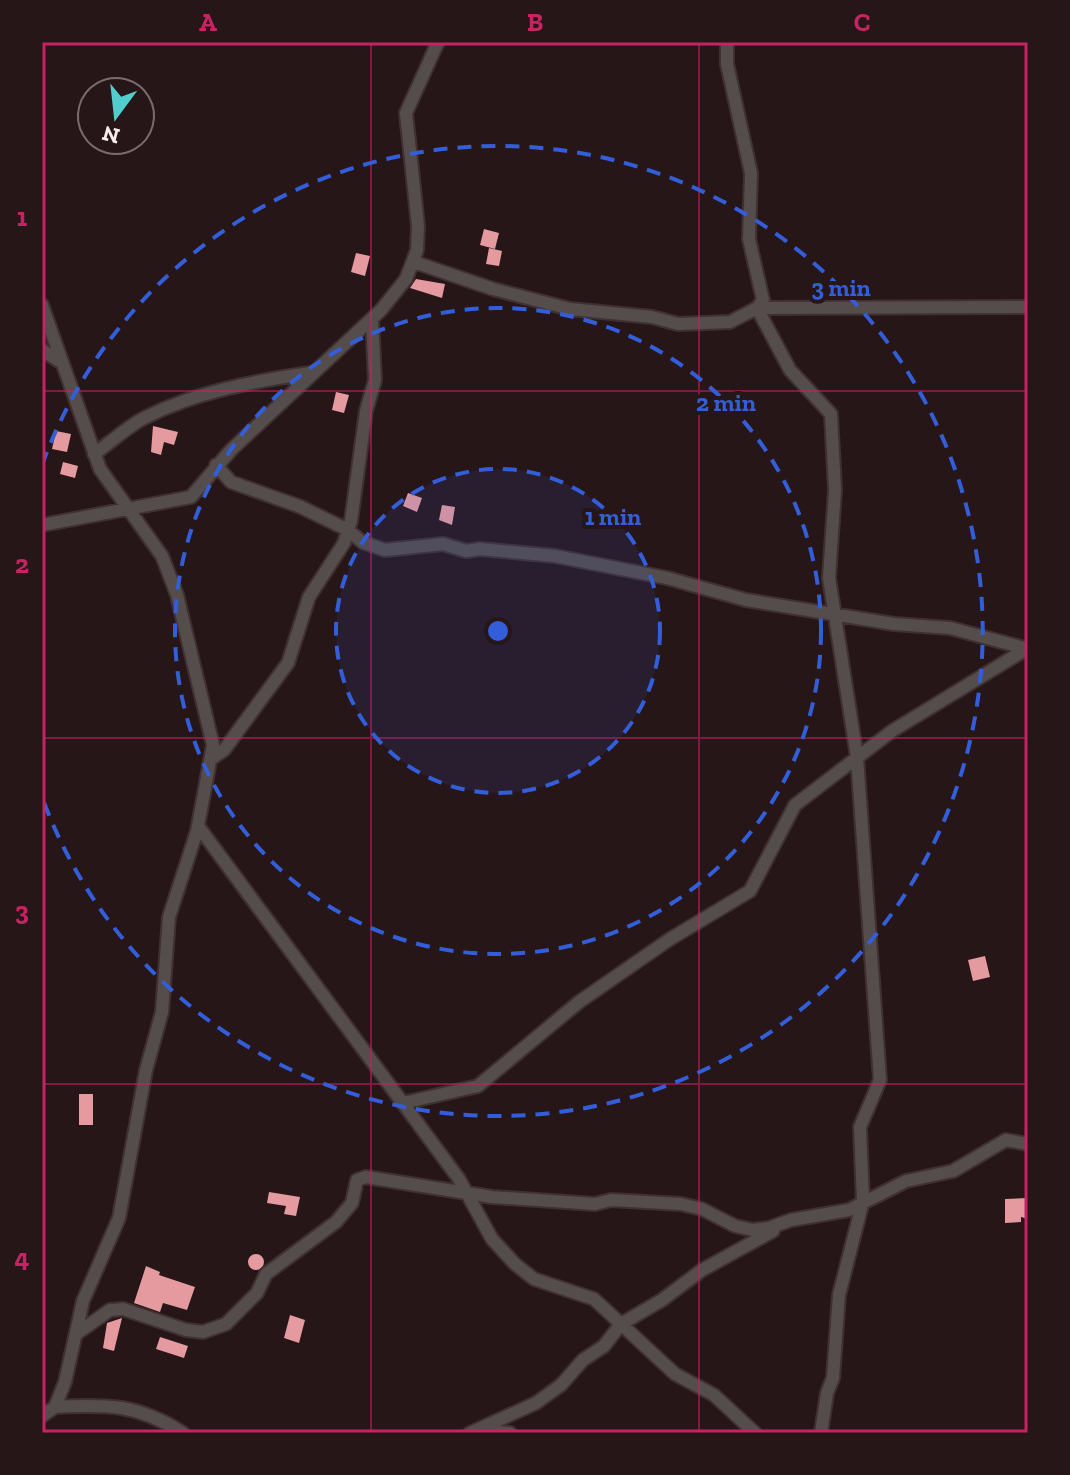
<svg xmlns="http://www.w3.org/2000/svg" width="1070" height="1475" font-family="'Zilla Slab',serif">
<rect width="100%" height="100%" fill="#271617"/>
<path fill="#e49a9f" d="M484 229 499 233 495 249 480 245Z
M489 248 502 251 499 266 486 264Z
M356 253 370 256 365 276 351 272Z
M416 279 445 284 442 298 410 288Z
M336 392 349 395 344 413 332 410Z
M153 426 178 432 174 445 164 442 161 455 151 452Z
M56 431 71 434 67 452 52 449Z
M63 462 78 466 75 478 60 474Z
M408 493 422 498 417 512 403 506Z
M442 505 455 507 452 525 439 520Z
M985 956 990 977 973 981 968 960Z
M79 1094H93V1125H79Z
M269 1192 300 1197 296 1216 284 1214 286 1206 267 1203Z
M1028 1198V1219L1021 1217V1222L1005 1223V1199Z
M248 1262a8 8 0 1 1 16 0a8 8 0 1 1-16 0Z
M146 1266 160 1272 159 1275 195 1287 187 1310 163 1303 160 1312 134 1303Z
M290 1315 305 1320 299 1343 284 1338Z
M122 1318 114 1351 103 1348 107 1323Z
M160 1337 188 1346 184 1358 156 1349Z"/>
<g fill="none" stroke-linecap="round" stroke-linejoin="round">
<defs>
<path id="street" d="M727 42V64L751 173 749 239 763 300 757 308
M414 262 493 289 570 309 652 317 678 324 730 322 757 308 1028 307
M42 305 100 469 162 556 177 595 213 745 197 831 169 917 162 1012 146 1070 119 1218 83 1301 65 1382 55 1407 42 1416
M757 308 790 370 831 414 835 490 829 578 857 757 880 1080 860 1127 863 1201 839 1295 833 1378 827 1393 821 1433
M42 350 59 361
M94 454C110 443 127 427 144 418 195 392 255 381 310 373
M216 465 231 482 301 507 348 530 362 542 385 550 443 544 466 551 480 549 555 556 667 578 746 600 894 624 950 628 1028 649
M42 525 191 497 231 450 381 310 406 279 417 250 418 226 406 113 438 42
M211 759 224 750 288 663 309 597 344 543 351 521 366 411 375 380 372 319
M198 826 459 1179 492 1239 515 1264 534 1279 594 1299 675 1374 714 1395 755 1433
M403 1103 478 1086 579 1002 670 939 750 891 795 805 892 731 1028 648
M76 1334 110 1310 123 1309 186 1330 203 1332 226 1324 257 1293 266 1274 336 1222 352 1203 357 1180 366 1177 492 1197 595 1204 611 1200 681 1204 702 1209 735 1226 753 1230 769 1228 791 1220 849 1210 906 1181 953 1171 1006 1140 1028 1144
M55 1407C107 1404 138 1404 183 1433
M480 1430 510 1433
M470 1433 536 1403 561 1385 583 1360 604 1346 621 1324 662 1300 702 1270 773 1231"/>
</defs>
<use href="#street" stroke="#403030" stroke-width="16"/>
<use href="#street" stroke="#554c4c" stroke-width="12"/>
</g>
<path fill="none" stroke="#c52362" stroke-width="2" stroke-opacity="0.55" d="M371 42V1433M699 42V1433M42 391H1028M42 738H1028M42 1084H1028"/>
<circle cx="498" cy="631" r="162" fill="#335eda" fill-opacity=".12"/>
<g fill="none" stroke="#335eda" stroke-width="4" stroke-dasharray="14 10">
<circle cx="498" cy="631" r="162"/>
<circle cx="498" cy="631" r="323"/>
<path d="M42 465A485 485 0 1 1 42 797"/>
</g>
<circle cx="498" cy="631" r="12" fill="#335eda" stroke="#271617" stroke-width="4"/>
<g font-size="24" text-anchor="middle" font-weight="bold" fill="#335eda" stroke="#271617" stroke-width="8" stroke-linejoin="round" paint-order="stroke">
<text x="841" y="296">3 min</text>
<text x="726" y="411">2 min</text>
<text x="613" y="525">1 min</text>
</g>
<rect width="1070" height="1475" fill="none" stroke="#271617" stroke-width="88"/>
<g transform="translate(116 116) rotate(195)"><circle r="38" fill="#271617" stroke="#7b6b6c" stroke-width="2"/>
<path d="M0-6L14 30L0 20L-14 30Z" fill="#52cdcd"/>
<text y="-12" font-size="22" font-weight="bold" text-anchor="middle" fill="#f8ebeb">N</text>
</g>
<rect x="44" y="44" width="982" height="1387" fill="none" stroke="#c52362" stroke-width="3"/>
<g font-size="26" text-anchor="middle" font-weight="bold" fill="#c52362">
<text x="208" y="31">A</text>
<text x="535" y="31">B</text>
<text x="862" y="31">C</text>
<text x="22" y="226">1</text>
<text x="22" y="573">2</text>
<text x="22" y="920">3</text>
<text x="22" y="1267">4</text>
</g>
</svg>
